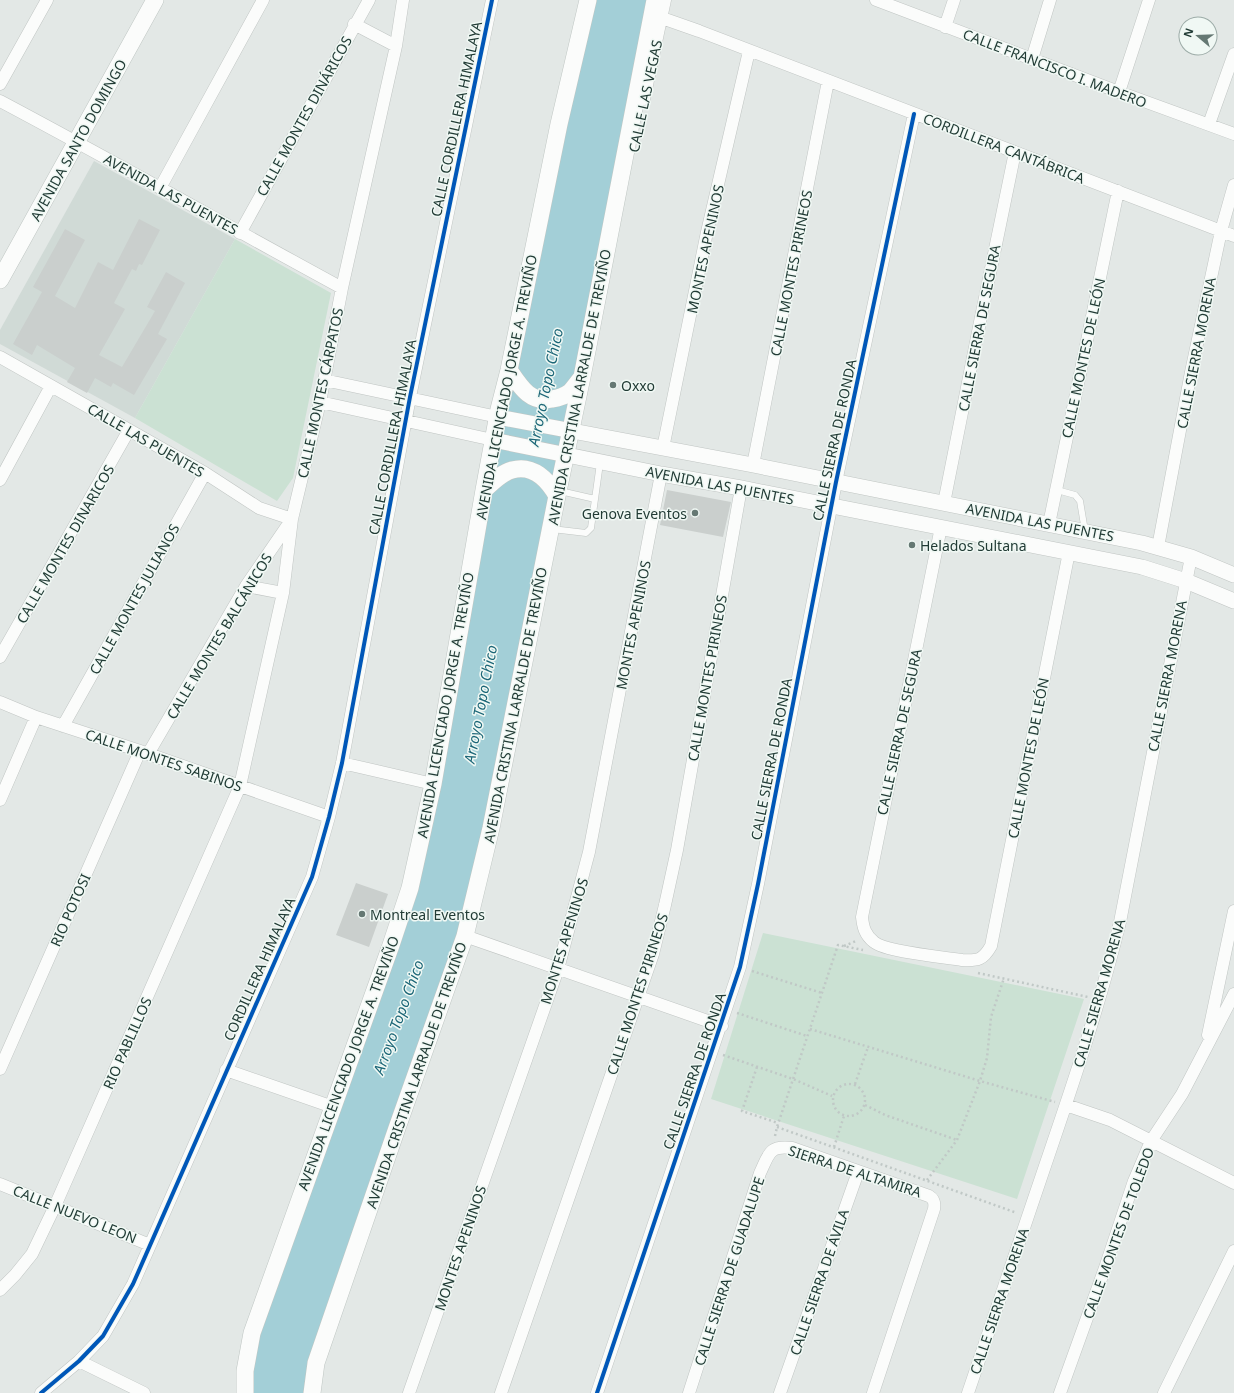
<svg xmlns="http://www.w3.org/2000/svg" width="1234" height="1393" font-family="'Noto Sans',sans-serif">
<rect width="100%" height="100%" fill="#e3e8e6"/>
<path fill="#d0dad6" d="M94 161 235 239 135 418 0 344V330Z"/>
<path fill="#cbe1d3" d="M235 239 331 293 293 478 277 501 135 418Z
M763 933 1084 999 1017 1199 711 1099Z"/>
<path fill="#a3cfd7" d="M588 0H655L491 828 312 1393H245V1371L410 888Z"/>
<path fill="#cacfcd" d="M139 219 160 230 142 265 139 264 136 271 132 269 114 303 125 309 99 355 122 367 155 311 147 307 166 272 185 283 158 334 167 339 134 395 113 383 111 387 95 378 87 393 67 382 75 368 37 345 32 355 13 344 42 292 33 287 65 229 85 240 55 296 75 308 98 262 113 270Z
M667 490 731 502 723 537 660 525Z
M356 883 388 894 369 947 336 935Z"/>
<g fill="none" stroke-linecap="round" stroke-linejoin="round">
<defs>
<path id="service" d="M1057 490 1075 495 1080 501 1085 531
M595 499 600 463
M552 529 586 533 591 528 595 499 560 491"/>
<path id="minor" d="M876 0 1119 92 1234 134
M662 18 699 31 1234 236
M354 24 396 46
M945 27 954 0
M1032 59 1050 0
M0 84 47 0
M1119 92 1149 0
M644 99 665 0
M0 101C115 162 228 226 342 288
M1209 124 1234 54
M160 188 263 0
M240 233 369 0
M0 357 205 473 259 508 292 519 246 586 148 754
M324 380 498 417
M320 402 493 440
M663 448 707 232 749 51
M753 465 828 81
M0 480 51 386
M944 503 980 322 1015 152
M1049 524 1118 191
M941 527 862 917C863 927 865 935 874 942 886 952 943 957 962 960 978 961 983 960 991 946L1069 552
M1158 547 1191 372 1221 231 1234 185
M246 586 283 593
M0 657 129 430
M0 702 36 717 140 751 329 817
M63 726 205 473
M342 763 433 784
M0 800 36 717
M465 936 722 1026
M1208 1035 1234 911
M0 1069 140 751
M226 1070 333 1107
M1066 1105 1110 1120 1234 1183
M0 1184 150 1245
M0 1290 15 1275 32 1254 55 1206 240 786 283 593 292 519 320 402 342 288 396 46 403 0
M79 1361 144 1393
M41 1393 79 1361 103 1336 133 1284 312 877 329 817 342 763 410 397 492 0
M409 1393 558 969 589 852 661 474
M501 1393 653 954 665 905 677 850 741 488
M597 1393 740 967 758 884 836 482 914 114
M689 1393 760 1173C769 1154 769 1145 792 1148L929 1196C934 1199 935 1203 934 1209L873 1393
M780 1393 858 1172
M968 1393C994 1316 1020 1240 1046 1163 1073 1084 1100 1004 1120 922L1191 557
M1060 1393 1106 1265 1134 1181 1151 1141 1182 1094 1234 994
M1164 1393 1234 1251"/>
<path id="tertiary" d="M498 417 753 465 1142 543 1191 557 1234 575
M493 440 661 474 741 488 1142 567 1186 581 1234 601"/>
<path id="secondary" d="M0 280 155 0
M509 370C520 386 530 404 552 399 559 398 565 396 570 392 574 388 578 382 582 377
M484 490C492 483 501 473 512 470 533 464 548 480 557 496
M245 1393V1371L252 1333 390 948 410 888 433 784 484 490 499 409 509 370 559 124 588 0
M312 1393 316 1363 397 1128 465 936 491 828 557 496 582 377 655 0"/>
</defs>
<use href="#service" stroke="#c0c5c3" stroke-width="7"/>
<use href="#minor" stroke="#c0c5c3" stroke-width="13"/>
<use href="#tertiary" stroke="#c0c5c3" stroke-width="16"/>
<use href="#secondary" stroke="#bfc6c3" stroke-width="18"/>
<path stroke="#c0c8c6" stroke-width="2.5" stroke-dasharray="2 3" stroke-linecap="butt" d="M844 946 856 941
M752 971 822 993
M978 973 1088 997
M737 1013 807 1036
M810 1029 980 1081 1055 1102
M723 1055 793 1079 832 1096
M757 1067 742 1111 778 1123
M833 1100a16 16 0 1 1 32 0a16 16 0 1 1-32 0Z
M855 1084 868 1047
M865 1105 885 1115 957 1140
M777 1127 1017 1213
M775 1136 777 1127 838 945 863 950
M834 1147 844 1116
M927 1180 957 1140 980 1081 987 1058 991 1017 1004 978"/>
<use href="#service" stroke="#fbfcfb" stroke-width="6"/>
<use href="#minor" stroke="#fbfcfb" stroke-width="12"/>
<use href="#tertiary" stroke="#fbfcfb" stroke-width="15"/>
<use href="#secondary" stroke="#fbfcfb" stroke-width="17"/>
<defs>
<path id="cycleway" d="M41 1393 79 1361 103 1336 133 1284 312 877 329 817 342 763 410 397 492 0
M597 1393 740 967 758 884 836 482 914 114"/>
</defs>
<use href="#cycleway" stroke="#f0f8f4" stroke-width="6"/>
<use href="#cycleway" stroke="#0057b8" stroke-width="4"/>
</g>
<g fill="#657873" stroke="#f0f8f4" stroke-width="1.5">
<circle cx="613" cy="385" r="4"/>
<circle cx="695" cy="513" r="4"/>
<circle cx="912" cy="545" r="4"/>
<circle cx="362" cy="914" r="4"/>
</g>
<g text-anchor="middle" dominant-baseline="central" stroke-width="3" stroke-linejoin="round" paint-order="stroke">
<g font-size="14" fill="#213b35" stroke="#f0f8f4">
<text transform="translate(1055 68) rotate(21)">CALLE FRANCISCO I. MADERO</text>
<text transform="translate(645 96) rotate(-78)">CALLE LAS VEGAS</text>
<text transform="translate(304 116) rotate(-61)">CALLE MONTES DINÁRICOS</text>
<text transform="translate(456 119) rotate(-78)">CALLE CORDILLERA HIMALAYA</text>
<text transform="translate(78 140) rotate(-61)">AVENIDA SANTO DOMINGO</text>
<text transform="translate(1004 148) rotate(21)">CORDILLERA CANTÁBRICA</text>
<text transform="translate(171 194) rotate(29)">AVENIDA LAS PUENTES</text>
<text transform="translate(705 249) rotate(-78)">MONTES APENINOS</text>
<text transform="translate(791 273) rotate(-79)">CALLE MONTES PIRINEOS</text>
<text transform="translate(979 328) rotate(-79)">CALLE SIERRA DE SEGURA</text>
<text transform="translate(1196 353) rotate(-79)">CALLE SIERRA MORENA</text>
<text transform="translate(1083 358) rotate(-78)">CALLE MONTES DE LEÓN</text>
<text transform="translate(506 387) rotate(-79)">AVENIDA LICENCIADO JORGE A. TREVIÑO</text>
<text transform="translate(579 387) rotate(-79)">AVENIDA CRISTINA LARRALDE DE TREVIÑO</text>
<text transform="translate(320 393) rotate(-78)">CALLE MONTES CÁRPATOS</text>
<text transform="translate(392 437) rotate(-79)">CALLE CORDILLERA HIMALAYA</text>
<text transform="translate(146 440) rotate(30)">CALLE LAS PUENTES</text>
<text transform="translate(834 440) rotate(-78)">CALLE SIERRA DE RONDA</text>
<text transform="translate(720 485) rotate(11)">AVENIDA LAS PUENTES</text>
<text transform="translate(1040 522) rotate(11)">AVENIDA LAS PUENTES</text>
<text transform="translate(65 544) rotate(-60)">CALLE MONTES DINARICOS</text>
<text transform="translate(134 599) rotate(-61)">CALLE MONTES JULIANOS</text>
<text transform="translate(633 625) rotate(-79)">MONTES APENINOS</text>
<text transform="translate(219 636) rotate(-59)">CALLE MONTES BALCÁNICOS</text>
<text transform="translate(1167 676) rotate(-79)">CALLE SIERRA MORENA</text>
<text transform="translate(707 678) rotate(-80)">CALLE MONTES PIRINEOS</text>
<text transform="translate(445 705) rotate(-80)">AVENIDA LICENCIADO JORGE A. TREVIÑO</text>
<text transform="translate(515 705) rotate(-79)">AVENIDA CRISTINA LARRALDE DE TREVIÑO</text>
<text transform="translate(899 732) rotate(-78)">CALLE SIERRA DE SEGURA</text>
<text transform="translate(1028 758) rotate(-79)">CALLE MONTES DE LEÓN</text>
<text transform="translate(771 759) rotate(-79)">CALLE SIERRA DE RONDA</text>
<text transform="translate(164 760) rotate(19)">CALLE MONTES SABINOS</text>
<text transform="translate(70 910) rotate(-66)">RIO POTOSI</text>
<text transform="translate(564 941) rotate(-73)">MONTES APENINOS</text>
<text transform="translate(259 969) rotate(-66)">CORDILLERA HIMALAYA</text>
<text transform="translate(1099 993) rotate(-74)">CALLE SIERRA MORENA</text>
<text transform="translate(637 994) rotate(-72)">CALLE MONTES PIRINEOS</text>
<text transform="translate(127 1043) rotate(-66)">RIO PABLILLOS</text>
<text transform="translate(348 1063) rotate(-70)">AVENIDA LICENCIADO JORGE A. TREVIÑO</text>
<text transform="translate(694 1071) rotate(-71)">CALLE SIERRA DE RONDA</text>
<text transform="translate(416 1075) rotate(-71)">AVENIDA CRISTINA LARRALDE DE TREVIÑO</text>
<text transform="translate(855 1171) rotate(18)">SIERRA DE ALTAMIRA</text>
<text transform="translate(75 1214) rotate(22)">CALLE NUEVO LEON</text>
<text transform="translate(1118 1233) rotate(-70)">CALLE MONTES DE TOLEDO</text>
<text transform="translate(460 1248) rotate(-71)">MONTES APENINOS</text>
<text transform="translate(729 1271) rotate(-72)">CALLE SIERRA DE GUADALUPE</text>
<text transform="translate(819 1282) rotate(-71)">CALLE SIERRA DE ÁVILA</text>
<text transform="translate(999 1301) rotate(-71)">CALLE SIERRA MORENA</text>
</g>
<g font-size="14" fill="#213b35" stroke="#f0f8f4" text-anchor="start">
<text x="621" y="385">Oxxo</text>
<text x="687" y="513" text-anchor="end">Genova Eventos</text>
<text x="920" y="545">Helados Sultana</text>
<text x="370" y="914">Montreal Eventos</text>
</g>
<g font-size="15" font-style="italic" fill="#1b6677" stroke="#f0f8f4">
<text transform="translate(545 387) rotate(-78)">Arroyo Topo Chico</text>
<text transform="translate(480 704) rotate(-79)">Arroyo Topo Chico</text>
<text transform="translate(398 1017) rotate(-70)">Arroyo Topo Chico</text>
</g>
</g>
<g transform="translate(1198 36) rotate(289)"><circle r="19" fill="#f0f8f4" stroke="#9daca8"/>
<path d="M0-3L7 15L0 10L-7 15Z" fill="#657873"/>
<text y="-6" font-size="11" font-weight="bold" text-anchor="middle" fill="#213b35">N</text>
</g>
</svg>
